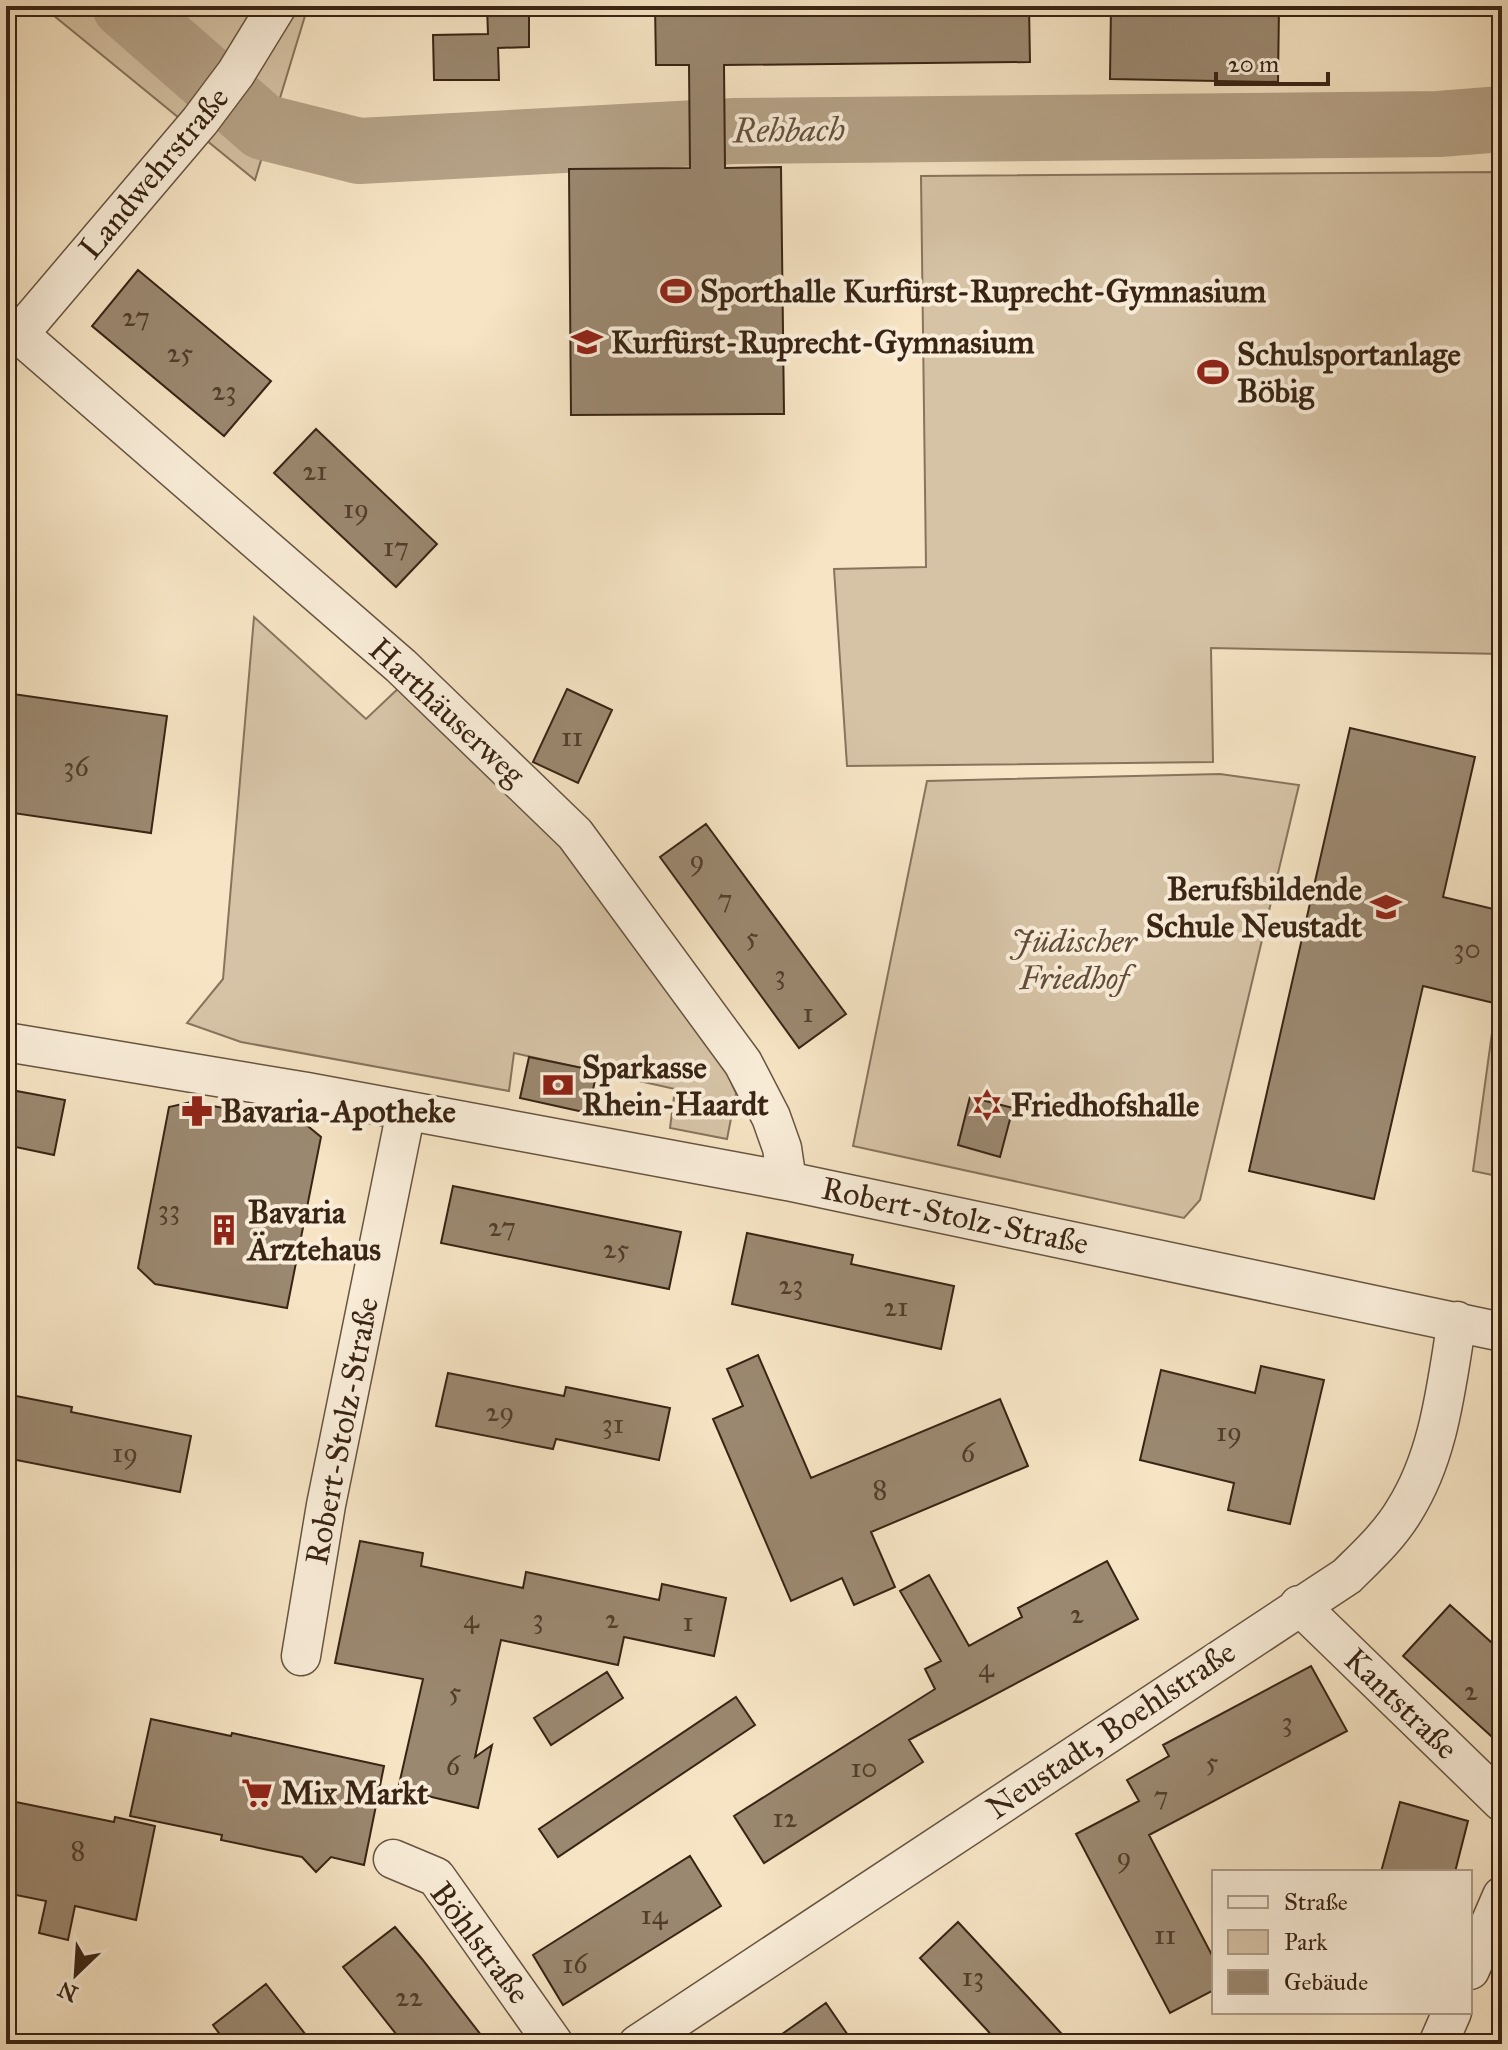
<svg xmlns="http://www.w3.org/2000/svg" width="1508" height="2050" font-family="'IM FELL Great Primer',serif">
<rect width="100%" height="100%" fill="#f6e4c4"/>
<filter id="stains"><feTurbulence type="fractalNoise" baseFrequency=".0025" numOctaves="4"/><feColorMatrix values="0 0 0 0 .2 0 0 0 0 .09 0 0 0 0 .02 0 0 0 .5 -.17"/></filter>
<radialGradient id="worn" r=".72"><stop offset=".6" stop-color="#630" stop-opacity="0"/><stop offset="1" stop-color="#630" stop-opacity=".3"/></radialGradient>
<path fill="#d6c3a6" stroke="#88745d" stroke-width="2" d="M42 6H308L255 180Z
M1502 172V654L1211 648 1213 762 847 766 834 569 926 567 921 176Z
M254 617 366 719 403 684 573 852 716 1049 736 1093 727 1139 670 1128 675 1089 514 1053 509 1091 241 1042 187 1023 223 979Z
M1220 774 1299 785 1200 1200 1184 1218 853 1146 927 781Z
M1492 1033 1502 1035V1177L1473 1171Z"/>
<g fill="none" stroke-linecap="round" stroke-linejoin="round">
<path stroke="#b6a388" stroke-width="66" d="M125 6 263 127 359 151 735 131 1439 124 1502 119"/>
</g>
<path fill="#9b8870" stroke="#392414" stroke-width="2" d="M487 6H529V47L498 48 499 80H434L433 35 488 34Z
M655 6H740V10L1029 6 1030 62 724 65 725 168 781 167 784 414 571 415 569 169 690 168 689 65H656Z
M1111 6H1279L1278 82 1110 79Z
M138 270 271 381 224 436 92 326Z
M316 429 437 544 396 587 274 473Z
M567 689 612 710 578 783 533 762Z
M6 693 167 716 151 833 6 812Z
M1350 728 1475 757 1443 897 1502 911V1005L1423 986 1374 1199 1249 1171Z
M706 824 846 1014 799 1048 660 857Z
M529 1057 597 1071 588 1113 520 1098Z
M6 1089 65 1100 54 1155 6 1145Z
M970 1097 1013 1108 1000 1157 958 1145Z
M191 1102 304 1123 321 1137 287 1308 155 1284 138 1268 169 1107Z
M453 1186 681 1232 669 1289 441 1243Z
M747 1233 853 1255 851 1264 954 1286 941 1349 732 1304Z
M758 1355 811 1478 1000 1399 1028 1466 871 1532 895 1587 854 1605 842 1578 791 1601 713 1419 743 1406 727 1369Z
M1261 1366 1324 1380 1290 1524 1228 1510 1234 1483 1140 1460 1161 1370 1255 1393Z
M448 1373 564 1396 566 1387 670 1408 659 1460 556 1439 553 1449 436 1426Z
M6 1394 72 1407 71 1412 191 1436 180 1492 6 1458Z
M360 1541 423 1553 421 1566 523 1588 526 1572 659 1600 662 1584 726 1598 714 1656 624 1637 618 1665 501 1640 475 1757 492 1745 478 1808 398 1789 423 1679 335 1663Z
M1107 1561 1138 1619 909 1740 923 1762 764 1863 734 1816 935 1689 925 1669 941 1661 900 1591 929 1575 969 1646 1022 1617 1018 1608Z
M1450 1605 1502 1652V1746L1403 1656Z
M1311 1666 1347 1731 1149 1835 1214 1959V1990L1170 2013 1076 1834 1139 1801 1127 1780 1169 1756 1163 1745Z
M607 1672 623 1698 551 1745 534 1718Z
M736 1697 755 1725 558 1857 539 1829Z
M151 1719 231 1736 232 1733 384 1766 364 1865 331 1857 316 1872 302 1857 221 1840 222 1835 130 1816Z
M6 1800 114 1822 115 1817 155 1826 136 1920 75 1906 68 1940 39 1933 46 1901 6 1893Z
M1400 1802 1468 1821 1455 1872H1381Z
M690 1856 721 1906 563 2005 533 1955Z
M958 1922 1026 1995 1071 2044H999L987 2030 920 1958Z
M395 1927 422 1959 488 2044H404L343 1967Z
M266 1984 313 2044H227L213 2025Z
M826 2003 854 2044H768Z"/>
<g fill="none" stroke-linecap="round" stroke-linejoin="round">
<defs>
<path id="minor" d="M6 323 401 666 575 834 743 1063 771 1117 782 1148 787 1181
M20 333 200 121 236 73 277 6
M6 1042 307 1092 787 1181 1502 1332
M1299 1605 1502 1802
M301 1656 326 1505 406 1111
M393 1859 436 1877 554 2044
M1470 1970 1502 1896
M638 2044 1347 1576C1367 1556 1389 1536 1404 1511 1440 1454 1446 1386 1457 1321
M1438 2044 1452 2012"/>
</defs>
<use href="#minor" stroke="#685440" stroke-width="41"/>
<use href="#minor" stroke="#f9edd9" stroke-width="38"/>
</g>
<defs>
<symbol id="stadium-bare" viewBox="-9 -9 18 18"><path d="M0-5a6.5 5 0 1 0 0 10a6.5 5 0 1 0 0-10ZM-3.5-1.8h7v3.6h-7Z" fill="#8f2418" stroke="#f9edd9" stroke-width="2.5" paint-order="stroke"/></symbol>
<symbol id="school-bare" viewBox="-9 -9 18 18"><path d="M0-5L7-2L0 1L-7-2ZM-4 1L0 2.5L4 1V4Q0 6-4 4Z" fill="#8f2418" stroke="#f9edd9" stroke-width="2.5" paint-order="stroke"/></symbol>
<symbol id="bank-bare" viewBox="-9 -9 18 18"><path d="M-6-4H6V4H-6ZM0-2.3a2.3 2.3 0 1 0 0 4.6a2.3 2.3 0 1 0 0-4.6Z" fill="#8f2418" stroke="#f9edd9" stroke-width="2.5" paint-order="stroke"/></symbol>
<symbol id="synagogue-bare" viewBox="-9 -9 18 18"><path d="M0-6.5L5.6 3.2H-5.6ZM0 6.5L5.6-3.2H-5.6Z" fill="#8f2418" stroke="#f9edd9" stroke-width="2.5" paint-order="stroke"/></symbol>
<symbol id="pharmacy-bare" viewBox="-9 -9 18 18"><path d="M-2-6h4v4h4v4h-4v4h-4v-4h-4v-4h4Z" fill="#8f2418" stroke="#f9edd9" stroke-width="2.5" paint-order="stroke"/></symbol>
<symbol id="building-bare" viewBox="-9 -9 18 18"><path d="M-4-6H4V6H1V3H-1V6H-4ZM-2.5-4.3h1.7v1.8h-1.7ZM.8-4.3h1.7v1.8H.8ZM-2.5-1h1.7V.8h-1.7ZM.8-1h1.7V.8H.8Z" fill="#8f2418" stroke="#f9edd9" stroke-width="2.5" paint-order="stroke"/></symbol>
<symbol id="supermarket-bare" viewBox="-9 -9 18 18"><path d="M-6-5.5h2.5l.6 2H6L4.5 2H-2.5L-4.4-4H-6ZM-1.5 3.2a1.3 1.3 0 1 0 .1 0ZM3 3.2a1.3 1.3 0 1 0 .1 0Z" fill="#8f2418" stroke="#f9edd9" stroke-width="2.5" paint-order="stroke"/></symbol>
</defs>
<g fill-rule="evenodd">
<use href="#stadium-bare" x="654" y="269" width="44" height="44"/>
<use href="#school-bare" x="565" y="320" width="44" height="44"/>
<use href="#stadium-bare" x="1191" y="350" width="44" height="44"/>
<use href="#school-bare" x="1364" y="885" width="44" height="44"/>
<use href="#bank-bare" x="536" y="1063" width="44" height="44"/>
<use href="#synagogue-bare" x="965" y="1083" width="44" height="44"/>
<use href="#pharmacy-bare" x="175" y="1089" width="44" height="44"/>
<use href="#building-bare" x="202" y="1208" width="44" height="44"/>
<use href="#supermarket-bare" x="235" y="1771" width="44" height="44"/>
</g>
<g text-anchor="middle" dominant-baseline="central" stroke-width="8" stroke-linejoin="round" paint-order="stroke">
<g font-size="28" fill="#523d2b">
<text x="136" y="316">27</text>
<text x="180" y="352">25</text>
<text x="224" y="390">23</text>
<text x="315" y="470">21</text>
<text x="356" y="508">19</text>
<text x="396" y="546">17</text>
<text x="572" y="736">11</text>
<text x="76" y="766">36</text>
<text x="697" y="859">9</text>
<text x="725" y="898">7</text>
<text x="752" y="936">5</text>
<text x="1467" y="948">30</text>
<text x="780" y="974">3</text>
<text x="808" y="1012">1</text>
<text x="169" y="1209">33</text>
<text x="502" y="1226">27</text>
<text x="616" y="1248">25</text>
<text x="791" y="1284">23</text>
<text x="896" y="1306">21</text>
<text x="500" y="1411">29</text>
<text x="613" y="1423">31</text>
<text x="1229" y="1431">19</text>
<text x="125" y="1452">19</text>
<text x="968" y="1452">6</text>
<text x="880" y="1489">8</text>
<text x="1077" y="1613">2</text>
<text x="471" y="1618">4</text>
<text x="538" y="1618">3</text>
<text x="612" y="1618">2</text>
<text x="688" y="1621">1</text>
<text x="986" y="1667">4</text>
<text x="1471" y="1690">2</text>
<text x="455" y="1691">5</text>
<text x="1287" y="1721">3</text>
<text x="1212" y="1761">5</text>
<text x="453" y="1765">6</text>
<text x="864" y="1767">10</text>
<text x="1161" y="1795">7</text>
<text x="785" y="1817">12</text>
<text x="78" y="1850">8</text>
<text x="1124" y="1856">9</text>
<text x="654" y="1914">14</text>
<text x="1165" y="1934">11</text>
<text x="575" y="1963">16</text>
<text x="973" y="1976">13</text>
<text x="409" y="1996">22</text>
</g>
<g font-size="32" fill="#392414" stroke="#f9edd9">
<text transform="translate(154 173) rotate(-50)">Landwehrstraße</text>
<text transform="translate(447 712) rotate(43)">Harthäuserweg</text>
<text transform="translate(955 1216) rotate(12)">Robert-Stolz-Straße</text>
<text transform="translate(342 1431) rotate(-79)">Robert-Stolz-Straße</text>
<text transform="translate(1401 1704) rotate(44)">Kantstraße</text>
<text transform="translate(1111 1730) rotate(-34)">Neustadt, Boehlstraße</text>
<text transform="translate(480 1943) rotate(53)">Böhlstraße</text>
</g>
<g font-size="32" font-weight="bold" fill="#392414" stroke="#f9edd9" text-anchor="start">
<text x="700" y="291">Sporthalle Kurfürst-Ruprecht-Gymnasium</text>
<text x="611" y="342">Kurfürst-Ruprecht-Gymnasium</text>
<text x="1237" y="354">Schulsportanlage<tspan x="1237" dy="37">Böbig</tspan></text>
<text x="1362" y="889" text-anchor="end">Berufsbildende<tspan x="1362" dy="37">Schule Neustadt</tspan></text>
<text x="582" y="1067">Sparkasse<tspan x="582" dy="37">Rhein-Haardt</tspan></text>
<text x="1011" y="1105">Friedhofshalle</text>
<text x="221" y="1111">Bavaria-Apotheke</text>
<text x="248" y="1212">Bavaria<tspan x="248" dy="37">Ärztehaus</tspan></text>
<text x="281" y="1793">Mix Markt</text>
</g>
<g font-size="32" font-style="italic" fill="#604c38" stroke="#f9edd9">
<text x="1074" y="941">Jüdischer<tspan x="1074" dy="37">Friedhof</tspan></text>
</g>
<g font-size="34" font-style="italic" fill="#65503d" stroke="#f9edd9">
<text transform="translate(789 130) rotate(-1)">Rehbach</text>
</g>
</g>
<rect width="1508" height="2050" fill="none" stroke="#f6e4c4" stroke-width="32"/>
<rect x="8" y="8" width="1492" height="2034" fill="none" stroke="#392414" stroke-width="4"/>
<rect x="16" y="16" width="1476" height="2018" fill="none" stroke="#392414" stroke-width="2"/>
<rect x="1212" y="1870" width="260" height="144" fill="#f9edd9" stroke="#ac9d8a" stroke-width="2"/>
<rect x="1228" y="1896" width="40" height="12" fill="#f9edd9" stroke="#ac9d8a" stroke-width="2"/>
<text x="1284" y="1910" font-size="24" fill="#392414">Straße</text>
<rect x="1228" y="1930" width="40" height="24" fill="#d6c3a6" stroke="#ac9d8a" stroke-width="2"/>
<text x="1284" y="1950" font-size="24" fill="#392414">Park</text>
<rect x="1228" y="1970" width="40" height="24" fill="#9b8870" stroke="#ac9d8a" stroke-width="2"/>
<text x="1284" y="1990" font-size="24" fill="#392414">Gebäude</text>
<g transform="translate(76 1974) rotate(205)" stroke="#f9edd9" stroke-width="6" paint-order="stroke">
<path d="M0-6L14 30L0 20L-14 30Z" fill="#392414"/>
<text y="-12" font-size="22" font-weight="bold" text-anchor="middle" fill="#392414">N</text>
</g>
<path d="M1216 72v12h112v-12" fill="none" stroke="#392414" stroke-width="4"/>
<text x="1228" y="72" font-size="24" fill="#392414" stroke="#f9edd9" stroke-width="6" paint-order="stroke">20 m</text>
<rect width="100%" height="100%" filter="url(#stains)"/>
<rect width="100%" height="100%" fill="url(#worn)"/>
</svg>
